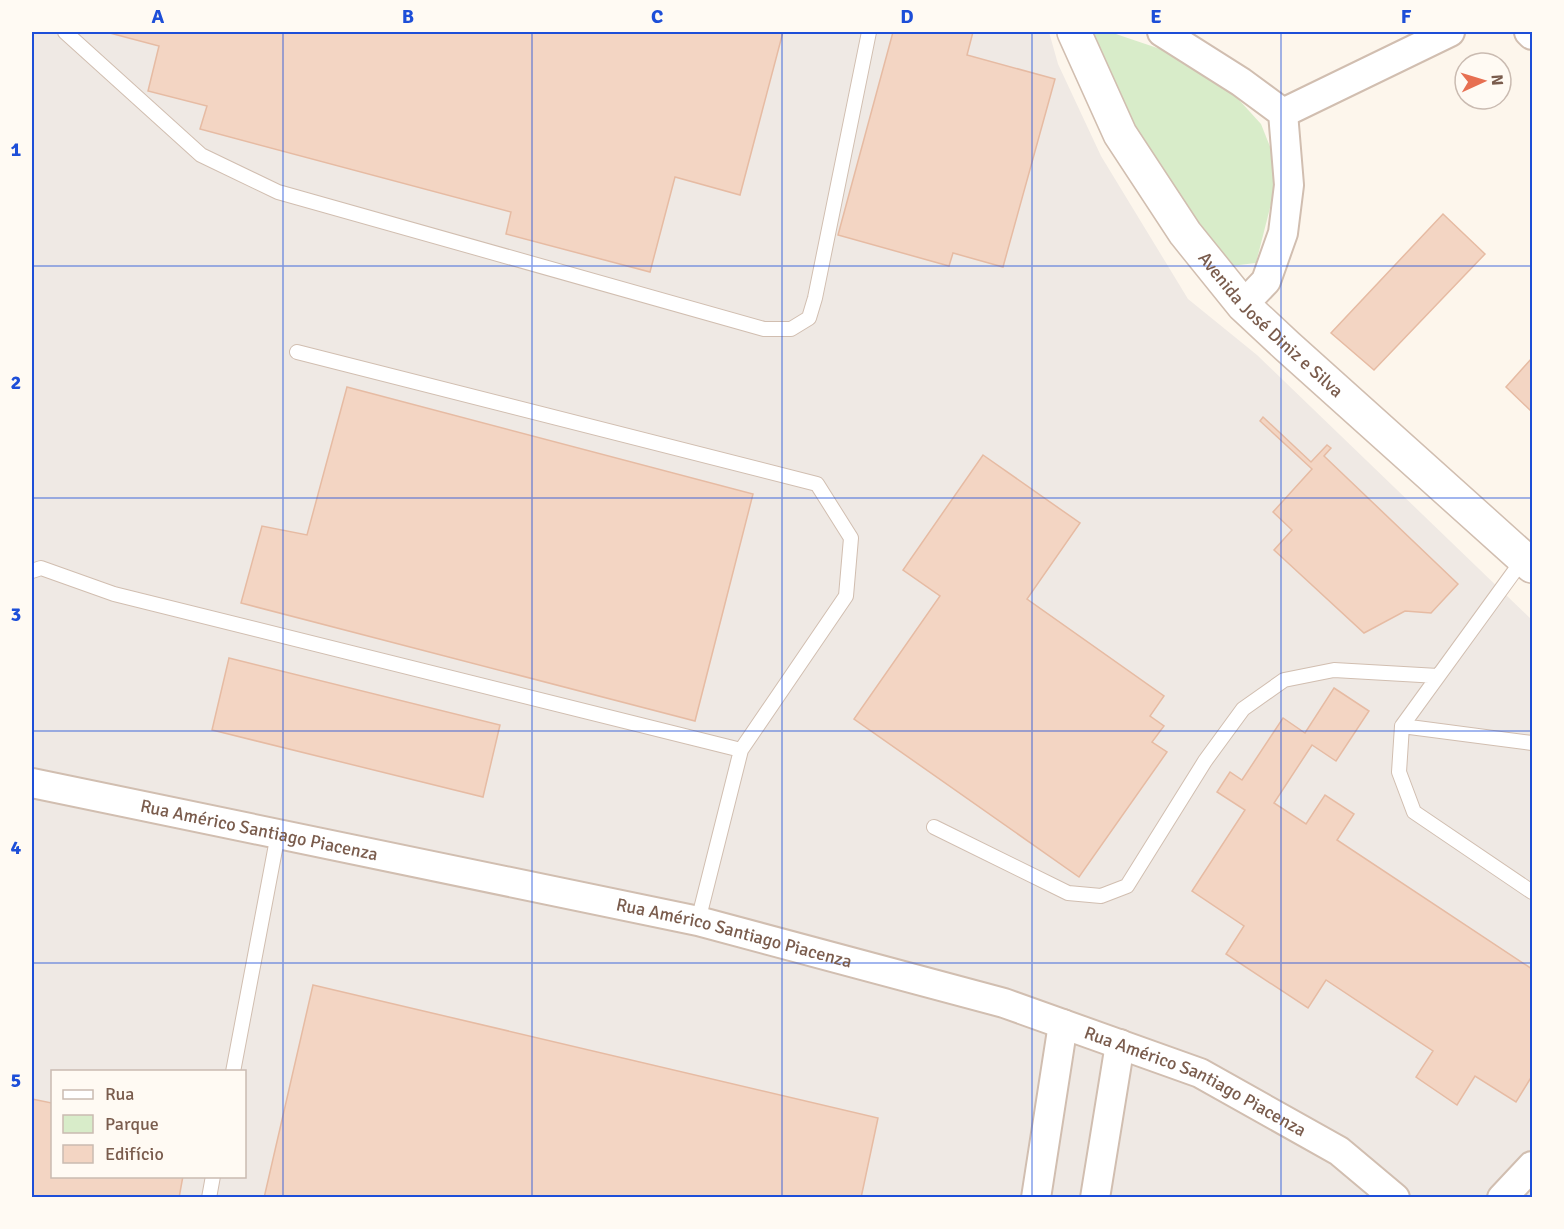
<svg xmlns="http://www.w3.org/2000/svg" width="1564" height="1229" font-family="Signika,sans-serif">
<rect width="100%" height="100%" fill="#fdf6ec"/>
<path fill="#efe9e4" fill-rule="evenodd" d="M32 32H1049L1058 64 1101 156 1188 299 1257 355 1532 620V1197H32ZM52 1072H244V1176H52Z"/>
<path fill="#d8ecc9" d="M1094 32H1110L1178 55 1230 90 1261 124 1276 162 1273 196 1256 263 1230 266 1146 154 1101 66Z"/>
<path fill="#f3d5c3" stroke="#e6bba3" stroke-width="1.5" d="M106 32H783L740 195 675 177 650 272 506 234 511 212 200 129 207 106 148 91 159 46Z
M893 32H973L967 55 1055 79 1003 267 953 253 949 266 838 235Z
M1443 214 1485 254 1374 370 1331 333Z
M1532 358V412L1506 387Z
M347 387 753 494 695 721 241 603 262 526 307 535Z
M1263 417 1311 462 1327 445 1331 448 1324 456 1458 584 1431 613 1405 611 1364 633 1274 550 1292 530 1273 512 1312 469 1260 421Z
M983 455 1080 523 1027 599 1164 696 1150 716 1164 726 1152 742 1167 752 1079 877 854 719 940 596 903 570Z
M229 658 500 725 483 797 212 730Z
M1334 688 1369 711 1336 761 1312 745 1274 803 1306 824 1325 795 1354 814 1337 840 1532 969V1076L1516 1102 1475 1076 1457 1105 1416 1077 1433 1051 1326 980 1308 1008 1226 954 1244 926 1192 891 1245 810 1217 792 1230 772 1242 780 1283 718 1305 733Z
M313 985 878 1118 861 1198H264Z
M32 1099 52 1103V1176H183L179 1198H32Z"/>
<g fill="none" stroke-linecap="round" stroke-linejoin="round">
<defs>
<path id="service" d="M65 32 201 155 278 192 764 329H791L809 318 815 298 869 32
M297 352 817 484 851 538 846 596 741 750 698 921
M1524 558 1402 726 1399 772 1414 812 1532 892
M32 571 41 568 114 594 741 750
M1402 726 1532 743
M934 827 1068 893 1101 896 1127 886 1205 761 1243 709 1284 680 1334 670 1438 676
M233 1072 278 834
M209 1198 213 1176"/>
<g id="minor">
<path d="M1162 32 1241 82 1283 113 1289 185 1283 233 1266 281 1243 305"/>
<path d="M1529 32 1532 35"/>
<path d="M1283 113 1450 32"/>
<path id="s1" d="M32 783 698 921 1004 1003 1200 1073 1339 1151 1395 1198"/>
<path d="M1036 1198 1063 1024"/>
<path d="M1095 1198 1120 1044"/>
<path d="M1502 1198 1532 1166"/>
</g>
<g id="tertiary">
<path id="s2" d="M1074 32 1120 134 1185 233 1243 305 1287 346 1532 566"/>
</g>
</defs>
<use href="#service" stroke="#d1beb0" stroke-width="16"/>
<use href="#minor" stroke="#d1beb0" stroke-width="32"/>
<use href="#tertiary" stroke="#d1beb0" stroke-width="36"/>
<use href="#service" stroke="#fff" stroke-width="14"/>
<use href="#minor" stroke="#fff" stroke-width="28"/>
<use href="#tertiary" stroke="#fff" stroke-width="33"/>
</g>
<path fill="none" stroke="#1d4ed8" stroke-width="1.5" stroke-opacity="0.55" d="M283 32V1198M532 32V1198M782 32V1198M1032 32V1198M1281 32V1198M32 266H1532M32 498H1532M32 731H1532M32 963H1532"/>
<g text-anchor="middle" dominant-baseline="central" stroke-width="4.5" stroke-linejoin="round" paint-order="stroke">
<g font-size="18" fill="#7a5c4d" stroke="#fffaf3">
<text stroke="none"><textPath href="#s2" startOffset="356">Avenida José Diniz e Silva</textPath></text>
<text stroke="none"><textPath href="#s1" startOffset="232">Rua Américo Santiago Piacenza</textPath></text>
<text stroke="none"><textPath href="#s1" startOffset="718">Rua Américo Santiago Piacenza</textPath></text>
<text stroke="none"><textPath href="#s1" startOffset="1204">Rua Américo Santiago Piacenza</textPath></text>
</g>
</g>
<rect width="1564" height="1229" fill="none" stroke="#fffaf3" stroke-width="66"/>
<rect x="51" y="1070" width="195" height="108" fill="#fffaf3" stroke="#cabbb1" stroke-width="1.5"/>
<rect x="63" y="1090" width="30" height="9" fill="#ffffff" stroke="#cabbb1" stroke-width="1.5"/>
<text x="105" y="1100" font-size="18" fill="#7a5c4d">Rua</text>
<rect x="63" y="1115" width="30" height="18" fill="#d8ecc9" stroke="#cabbb1" stroke-width="1.5"/>
<text x="105" y="1130" font-size="18" fill="#7a5c4d">Parque</text>
<rect x="63" y="1145" width="30" height="18" fill="#f3d5c3" stroke="#cabbb1" stroke-width="1.5"/>
<text x="105" y="1160" font-size="18" fill="#7a5c4d">Edifício</text>
<g transform="translate(1483 81) rotate(86)"><circle r="28" fill="#fffaf3" stroke="#cabbb1" stroke-width="1.5"/>
<path d="M0-4.5L10 22L0 15L-10 22Z" fill="#e76f51"/>
<text y="-9" font-size="16" font-weight="bold" text-anchor="middle" fill="#7a5c4d">N</text>
</g>
<rect x="33" y="33" width="1498" height="1163" fill="none" stroke="#1d4ed8" stroke-width="2"/>
<g font-size="20" text-anchor="middle" font-weight="bold" fill="#1d4ed8">
<text x="158" y="23">A</text>
<text x="408" y="23">B</text>
<text x="657" y="23">C</text>
<text x="907" y="23">D</text>
<text x="1156" y="23">E</text>
<text x="1406" y="23">F</text>
<text x="16" y="156">1</text>
<text x="16" y="389">2</text>
<text x="16" y="621">3</text>
<text x="16" y="854">4</text>
<text x="16" y="1087">5</text>
</g>
</svg>
